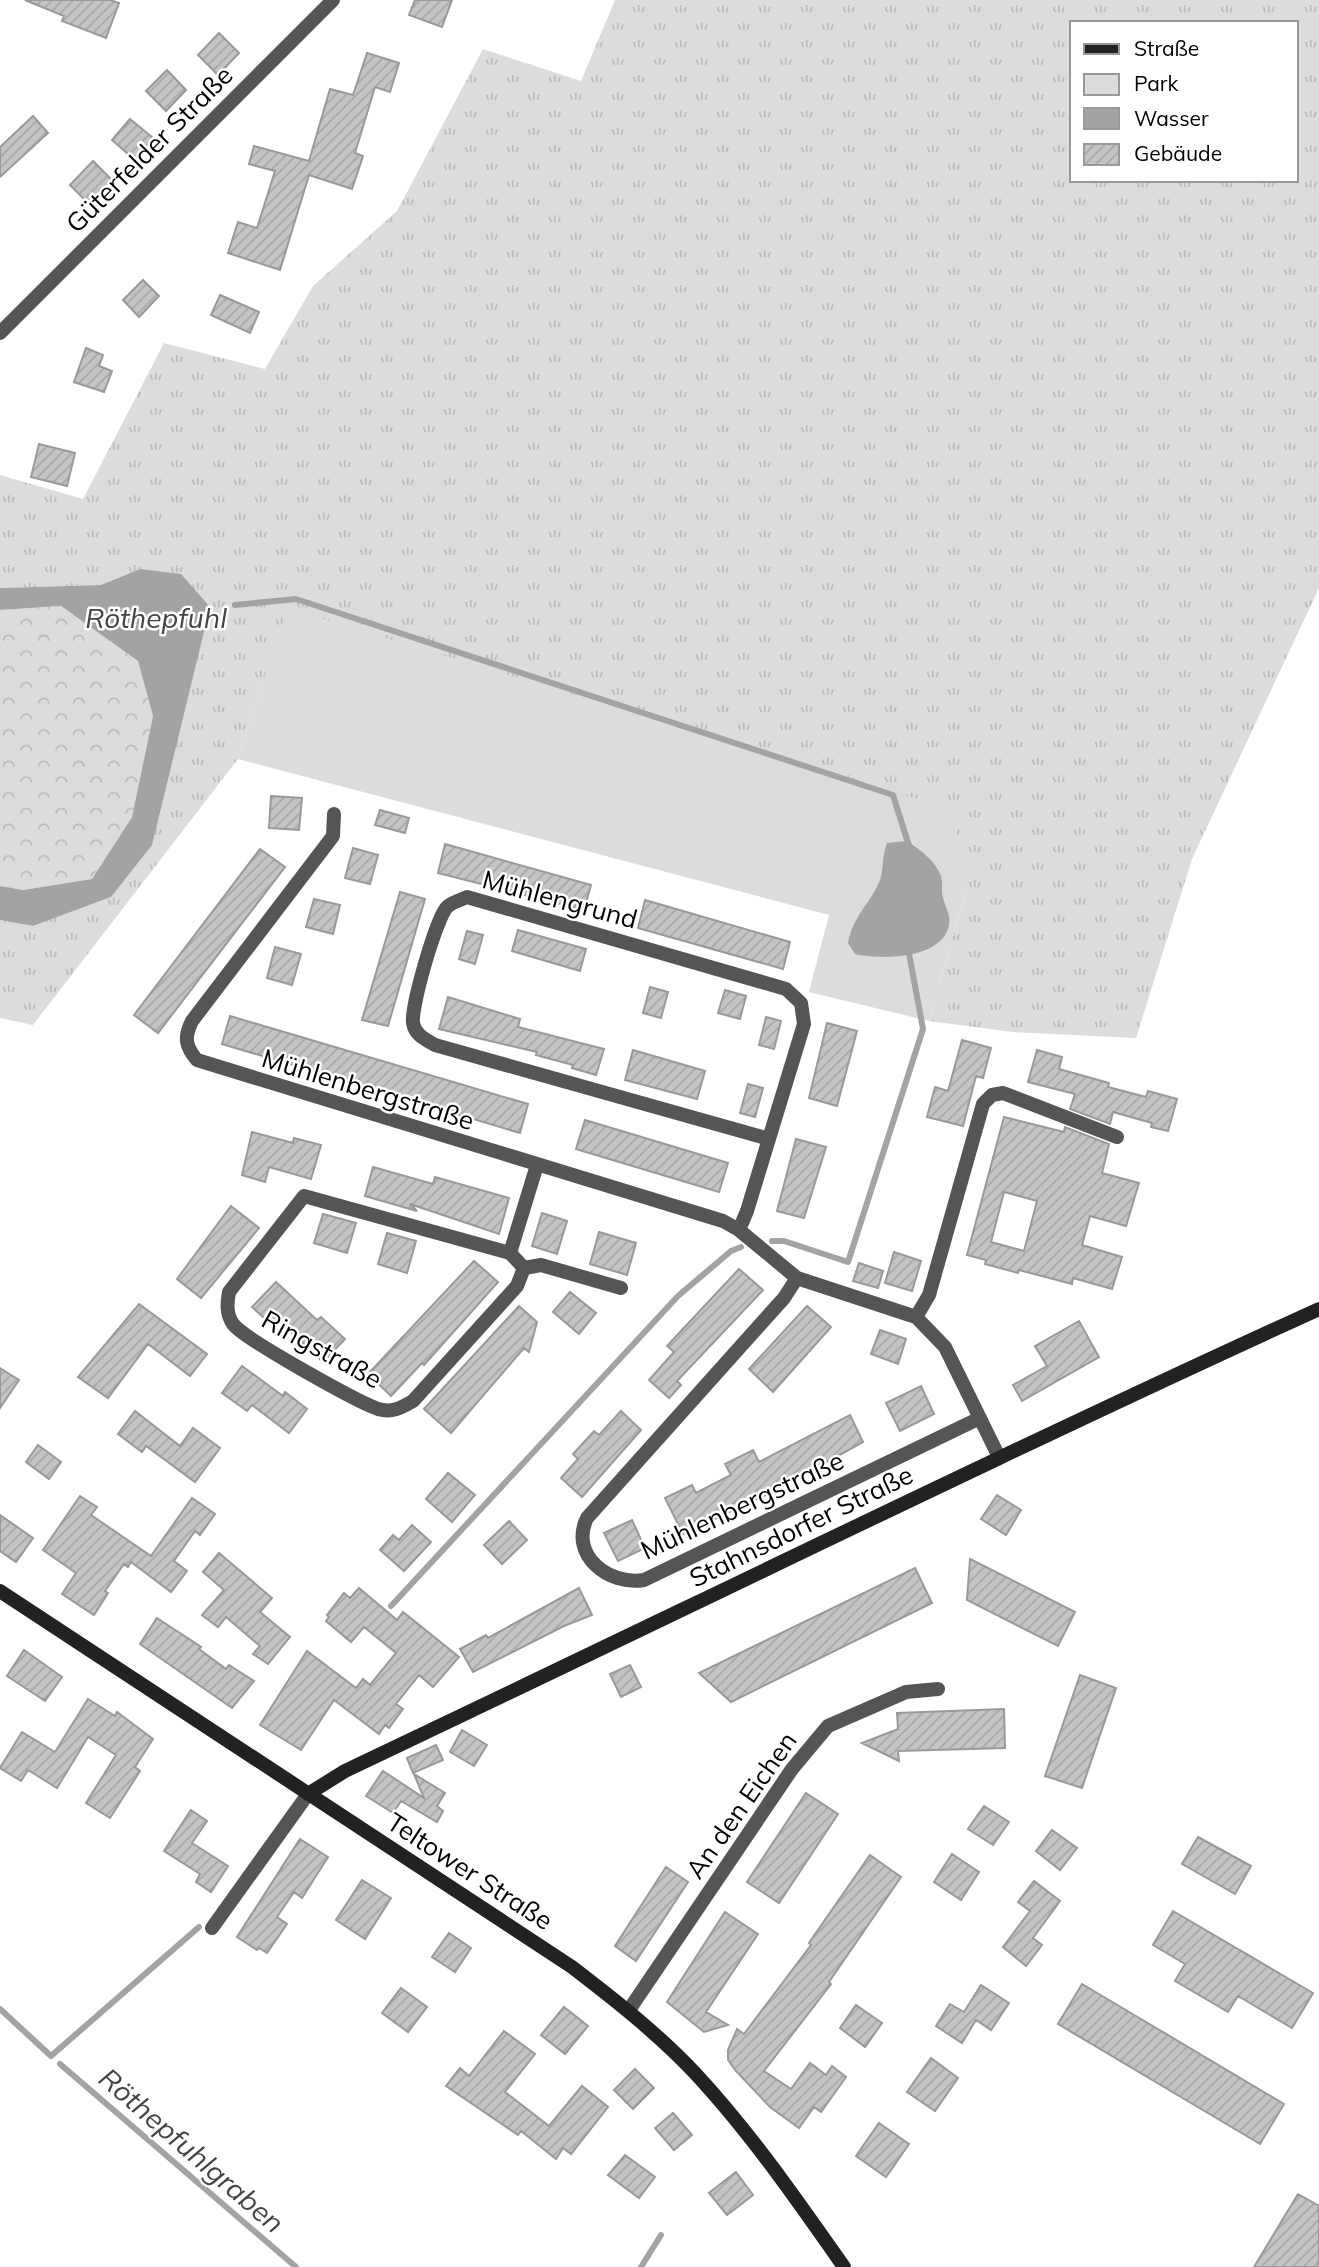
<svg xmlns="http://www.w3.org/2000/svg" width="1319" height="2267" font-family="Mulish,sans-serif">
<defs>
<pattern id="grass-tufts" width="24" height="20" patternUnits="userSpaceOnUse" patternTransform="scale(1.75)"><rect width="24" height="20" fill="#dcdcdc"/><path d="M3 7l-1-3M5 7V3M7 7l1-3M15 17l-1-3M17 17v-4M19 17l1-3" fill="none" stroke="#bbb"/></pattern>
<pattern id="forest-crowns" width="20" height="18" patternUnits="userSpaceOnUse" patternTransform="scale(1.75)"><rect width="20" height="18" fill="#dcdcdc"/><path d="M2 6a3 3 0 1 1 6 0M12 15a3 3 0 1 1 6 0" fill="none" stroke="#bbb"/></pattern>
<pattern id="building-hatch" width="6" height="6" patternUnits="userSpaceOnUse" patternTransform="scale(1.75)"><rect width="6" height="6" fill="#c4c4c4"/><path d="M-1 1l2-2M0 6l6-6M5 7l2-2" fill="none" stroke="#a7a7a7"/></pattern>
</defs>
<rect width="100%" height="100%" fill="#fff"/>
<path fill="url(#grass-tufts)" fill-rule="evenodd" d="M615 0H1319V588L1192 859 1136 1038 1013 1032 929 1021 967 887 287 609 238 759 33 1025 0 1018V920L33 926 111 897 210 607 140 569 101 585 0 588V475L83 499 164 343 265 369 313 286 397 211 483 49 581 81ZM1072 23H1296V180H1072Z"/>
<path fill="url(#forest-crowns)" d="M61 606 138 661 153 716 132 817 92 879 23 890 0 886V610Z"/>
<path fill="#dcdcdc" d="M287 608 950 809 967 887 929 1021 809 992 829 915 238 759Z"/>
<path fill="#a3a3a3" d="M140 569 181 574 210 607 152 845 111 897 33 926 0 920V886L23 890 92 879 132 817 153 716 138 661 61 606 0 610V588L101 585Z
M907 841C920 850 935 860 941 876 943 882 941 891 943 898 946 909 952 916 948 929 938 959 881 960 855 954L848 943C854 913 870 905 880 880 884 867 882 856 887 843Z"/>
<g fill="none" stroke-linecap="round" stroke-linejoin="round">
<path stroke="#a3a3a3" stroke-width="6" d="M235 605 296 599 893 795 909 846
M772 1241H784L848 1262 923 1029 908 948
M391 1606 678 1296 731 1251 741 1247
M0 2009 51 2056 199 1927
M60 2064 296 2267
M641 2267 661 2235"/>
</g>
<path fill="url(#building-hatch)" stroke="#999" stroke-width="2" fill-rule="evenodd" d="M25 0H110L119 3 106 38 62 21 64 16Z
M415 0H452L442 27 409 15Z
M219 33 239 53 218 75 198 55Z
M367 53 399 63 390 92 375 87 355 153 363 156 352 189 309 175 280 270 228 253 238 222 257 228 275 171 249 164 254 146 309 161 330 89 353 95Z
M167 70 186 90 166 111 146 91Z
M33 116 48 133 0 177V147Z
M130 119 153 138 135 160 112 140Z
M93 161 114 182 90 205 70 185Z
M143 280 159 296 139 317 123 300Z
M220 295 259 312 250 333 211 315Z
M86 348 103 355 99 366 112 371 104 392 74 382Z
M39 444 75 453 67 486 31 477Z
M271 796 302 798 299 830 269 828Z
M380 810 409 818 405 833 375 825Z
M445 844 591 885 584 910 438 873Z
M353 848 378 855 370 884 345 878Z
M260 849 285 867 158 1033 134 1015Z
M400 892 425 899 388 1026 362 1020Z
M314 899 340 905 333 934 306 927Z
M645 900 790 942 783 969 638 928Z
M518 930 586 949 580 971 512 951Z
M467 931 483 935 475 964 459 959Z
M275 947 301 954 292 985 267 978Z
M650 987 668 992 661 1018 643 1013Z
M725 990 746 996 740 1019 718 1013Z
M448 997 520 1019 518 1027 604 1049 596 1075 572 1068 573 1065 536 1055 537 1052 439 1029Z
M230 1016 528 1104 520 1133 222 1044Z
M766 1017 781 1021 774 1049 759 1045Z
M827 1023 857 1031 837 1106 809 1098Z
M962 1040 991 1048 983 1078 976 1076 963 1126 927 1117 935 1087 948 1091Z
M633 1050 705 1071 697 1099 625 1080Z
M1037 1050 1062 1057 1059 1069 1109 1083 1108 1087 1146 1097 1148 1091 1177 1099 1168 1131 1151 1127 1152 1123 1113 1112 1110 1124 1070 1109 1075 1094 1028 1082Z
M748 1084 763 1088 755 1117 740 1113Z
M1004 1117 1064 1132 1065 1127 1109 1144 1102 1173 1139 1183 1126 1226 1090 1216 1082 1245 1122 1257 1112 1289 1073 1278 1072 1284 1019 1270 1018 1273 985 1264 986 1260 967 1255ZM1004 1192 1037 1201 1024 1251 991 1242Z
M585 1120 728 1163 719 1192 576 1149Z
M252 1132 293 1143 294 1138 321 1145 311 1179 269 1167 265 1182 242 1175Z
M796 1139 826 1147 804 1218 777 1211Z
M373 1167 433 1184 435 1177 509 1198 499 1234 410 1204 417 1211 365 1196Z
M231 1206 259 1228 201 1298 177 1279Z
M542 1213 567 1221 557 1254 532 1246Z
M323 1214 356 1223 347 1253 314 1243Z
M599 1232 636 1243 627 1275 590 1264Z
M387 1233 416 1241 407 1273 378 1264Z
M894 1252 921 1261 912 1291 885 1283Z
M474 1261 498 1282 424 1365 422 1363 391 1396 368 1374Z
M859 1263 883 1271 878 1288 853 1281Z
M739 1269 763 1290 677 1381 681 1385 669 1398 649 1380 674 1352 667 1346Z
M276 1282 317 1320 321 1317 345 1339 323 1362 278 1320 273 1326 252 1307Z
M570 1292 596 1313 579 1334 553 1312Z
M139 1304 207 1354 190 1376 148 1344 108 1398 78 1377Z
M519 1306 537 1322 529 1352 524 1348 451 1433 424 1409Z
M807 1306 831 1327 773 1392 749 1369Z
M1079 1321 1099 1357 1022 1401 1013 1385 1047 1366 1035 1346Z
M880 1330 906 1339 898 1364 871 1354Z
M242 1366 283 1396 285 1392 307 1409 289 1433 252 1405 247 1411 222 1393Z
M0 1368 19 1380 0 1408Z
M921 1386 934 1414 900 1431 886 1403Z
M135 1411 180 1446 193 1428 220 1448 195 1482 146 1446 142 1452 118 1434Z
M621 1411 641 1430 582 1497 561 1478 578 1459 573 1454 594 1431 599 1435Z
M850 1415 863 1442 774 1491 683 1534 665 1498 692 1485 696 1493 731 1475 725 1464 753 1450 759 1462Z
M38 1445 61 1462 49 1479 26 1462Z
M448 1473 475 1495 452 1522 426 1499Z
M997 1495 1021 1510 1006 1535 981 1519Z
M80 1496 97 1507 91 1515 151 1556 192 1498 215 1514 200 1535 195 1531 174 1561 187 1571 171 1592 131 1562 128 1567 124 1564 105 1591 108 1593 94 1615 62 1594 76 1573 43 1550Z
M0 1515 33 1538 16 1562 0 1551Z
M632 1520 645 1548 618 1561 604 1533Z
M509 1521 527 1540 502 1564 484 1545Z
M412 1525 431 1542 404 1571 380 1550 393 1535 399 1540Z
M219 1553 272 1598 260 1612 290 1637 268 1664 253 1654 260 1646 226 1617 218 1627 202 1615 224 1590 203 1572Z
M970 1559 1075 1612 1058 1646 967 1600Z
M915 1568 932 1603 731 1702 699 1673Z
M359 1588 397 1620 403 1612 459 1657 433 1687 419 1675 396 1704 403 1709 389 1728 385 1725 379 1734 334 1700 301 1750 260 1725 307 1651 356 1688 363 1679 370 1685 396 1653 364 1627 351 1642 326 1621 329 1617 327 1615 344 1593 350 1598Z
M579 1588 592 1615 564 1626 473 1672 460 1649 486 1635 488 1638Z
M157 1618 201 1647 199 1649 226 1669 229 1665 254 1681 232 1708 140 1644Z
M24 1650 62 1677 45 1701 7 1676Z
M630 1665 641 1687 621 1697 610 1674Z
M1080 1675 1116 1688 1082 1788 1045 1776Z
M88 1699 115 1716 117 1712 153 1739 135 1767 140 1771 110 1818 86 1803 116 1755 88 1737 57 1788 28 1770 21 1781 0 1768 22 1732 55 1752Z
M1004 1709 1005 1748 898 1751 899 1761 862 1743 898 1729 897 1713Z
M462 1730 487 1745 474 1766 450 1752Z
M436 1745 443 1760 413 1773 407 1758Z
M383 1771 424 1798 414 1774 445 1793 437 1806 443 1811 437 1822 401 1801 393 1813 366 1796Z
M806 1793 838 1814 779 1903 747 1882Z
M984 1806 1009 1822 993 1845 968 1829Z
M191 1810 207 1821 192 1843 228 1866 211 1892 196 1882 200 1874 164 1851Z
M1052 1830 1077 1848 1060 1870 1036 1851Z
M1198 1837 1251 1866 1235 1894 1182 1864Z
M300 1839 328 1857 302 1898 294 1892 277 1917 287 1924 267 1953 259 1948 257 1950 237 1937Z
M952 1854 979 1872 961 1900 934 1882Z
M870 1855 901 1877 829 1982 831 1984 764 2071 791 2089 810 2063 826 2075 832 2066 846 2077 821 2112 814 2107 799 2128 770 2107 736 2071 728 2060V2050L737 2029 744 2034 811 1945 809 1943Z
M666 1867 688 1882 636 1961 615 1946Z
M362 1880 391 1898 365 1939 336 1920Z
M1034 1881 1060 1901 1033 1938 1042 1945 1026 1966 1003 1947 1030 1911 1018 1902Z
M1173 1911 1313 1993 1292 2028 1238 1996 1228 2012 1175 1981 1185 1964 1153 1945Z
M725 1912 758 1934 706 2012 728 2025 704 2032 667 2002Z
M449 1933 471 1948 455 1972 432 1957Z
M1082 1984 1284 2104 1260 2144 1058 2024Z
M981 1985 1009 2003 991 2030 976 2020 962 2043 936 2026 950 2004 964 2012Z
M401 1988 427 2007 408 2032 382 2013Z
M856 2005 882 2023 865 2047 840 2028Z
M564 2007 588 2026 565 2054 541 2035Z
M504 2031 535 2054 505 2092 549 2126 582 2086 608 2107 571 2154 563 2148 556 2159 521 2131 518 2135 446 2086 460 2068 469 2076Z
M931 2058 958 2078 935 2111 907 2092Z
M635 2069 654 2088 633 2109 614 2090Z
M673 2113 692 2135 674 2150 655 2128Z
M879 2123 909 2144 886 2177 856 2156Z
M625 2155 655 2177 639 2198 608 2175Z
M736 2172 753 2195 727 2215 709 2193Z
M1298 2194 1319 2206V2267H1254Z"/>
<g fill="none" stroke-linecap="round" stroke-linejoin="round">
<path stroke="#555" stroke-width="14" d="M0 333 333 0
M334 814 333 836 192 1021C184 1037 185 1046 197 1060L723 1221 739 1230 797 1278 916 1317 945 1347 999 1457
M304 1196 510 1253 524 1268 517 1286 413 1401C401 1408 392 1413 378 1409 356 1401 244 1339 233 1324 226 1314 227 1303 229 1292Z
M739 1230 747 1211 804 1024 801 1003 786 989 467 897C461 900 452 902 447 907 436 919 411 1006 413 1023 415 1035 425 1039 435 1045L769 1139
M510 1253 537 1165
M524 1268 541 1265 621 1288
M797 1278 784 1298 587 1518C569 1555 609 1586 644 1580L980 1418
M916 1317 929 1295 983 1104 992 1095 1003 1093 1117 1137
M212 1928 308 1794
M629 2010 792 1769 828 1726 906 1692 938 1689"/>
<path stroke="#222" stroke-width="14" d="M0 1591 572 1967C615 2000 657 2033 694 2072 750 2132 797 2200 844 2267
M308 1794 345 1771C670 1617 992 1458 1319 1309"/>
</g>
<g text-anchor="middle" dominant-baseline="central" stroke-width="5" stroke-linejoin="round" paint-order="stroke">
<g font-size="26" fill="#000" stroke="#fff">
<text transform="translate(149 149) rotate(-45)">Güterfelder Straße</text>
<text transform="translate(560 899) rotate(15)">Mühlengrund</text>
<text transform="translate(368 1089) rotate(17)">Mühlenbergstraße</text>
<text transform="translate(322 1349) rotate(29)">Ringstraße</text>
<text transform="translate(742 1505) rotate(-25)">Mühlenbergstraße</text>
<text transform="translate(801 1526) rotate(-26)">Stahnsdorfer Straße</text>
<text transform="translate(741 1805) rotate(-55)">An den Eichen</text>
<text transform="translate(470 1871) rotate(33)">Teltower Straße</text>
</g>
<g font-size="28" font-style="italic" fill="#444" stroke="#fff">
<text x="156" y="617">Röthepfuhl</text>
<text transform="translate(192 2150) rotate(41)">Röthepfuhlgraben</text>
</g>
</g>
<rect x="1070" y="21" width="228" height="161" fill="#ffffff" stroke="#999999" stroke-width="2"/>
<rect x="1084" y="44" width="35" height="10" fill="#222222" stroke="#999999" stroke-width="2"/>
<text x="1134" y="56" font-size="21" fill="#000000">Straße</text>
<rect x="1084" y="74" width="35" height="21" fill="#dcdcdc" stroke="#999999" stroke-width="2"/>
<text x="1134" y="91" font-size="21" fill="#000000">Park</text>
<rect x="1084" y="108" width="35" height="21" fill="#a3a3a3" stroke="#999999" stroke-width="2"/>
<text x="1134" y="126" font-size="21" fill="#000000">Wasser</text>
<rect x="1084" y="144" width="35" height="21" fill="url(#building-hatch)" stroke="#999999" stroke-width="2"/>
<text x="1134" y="161" font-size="21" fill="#000000">Gebäude</text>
</svg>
